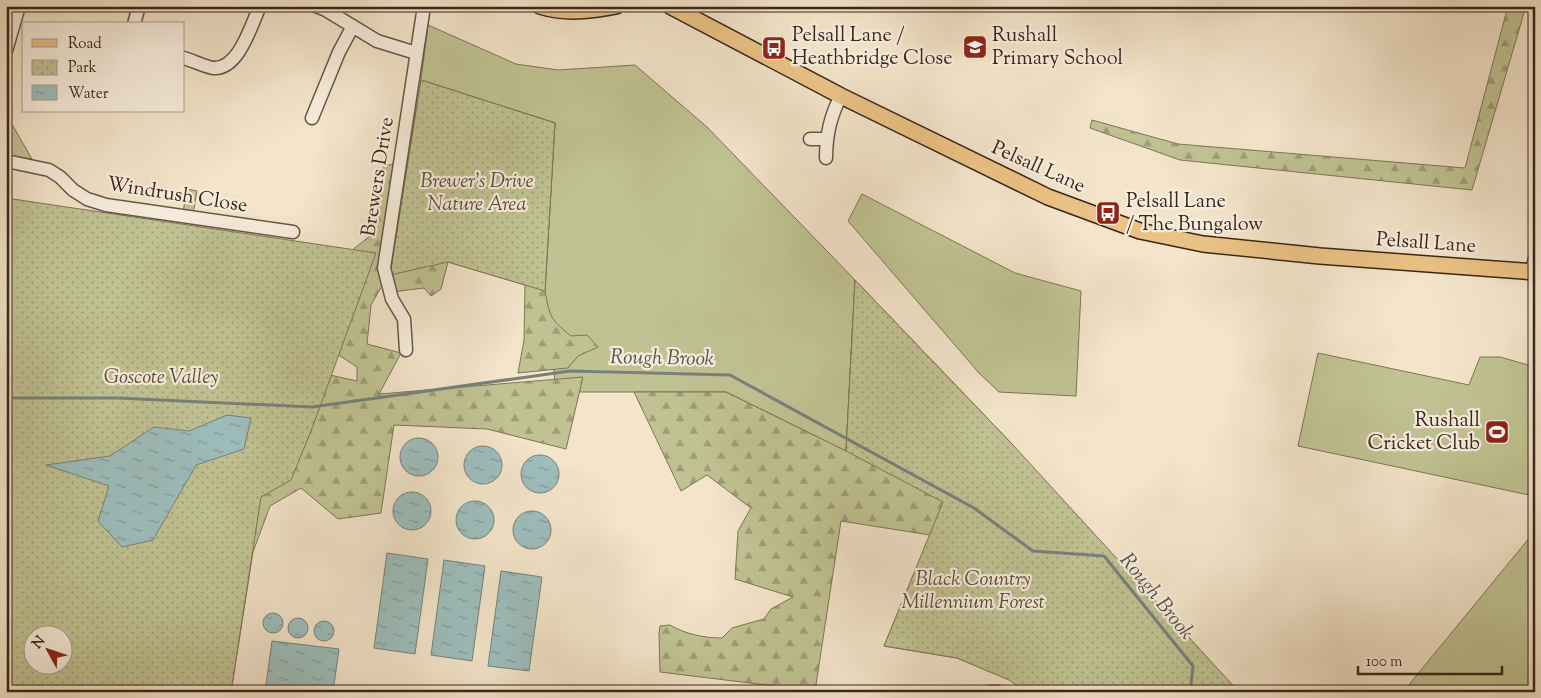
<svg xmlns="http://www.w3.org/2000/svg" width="1541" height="698" font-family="'Sorts Mill Goudy',serif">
<defs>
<pattern id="forest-firs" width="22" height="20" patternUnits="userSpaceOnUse" patternTransform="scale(1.25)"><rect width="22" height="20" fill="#c0c293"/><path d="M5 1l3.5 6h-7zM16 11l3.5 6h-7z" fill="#9d9d77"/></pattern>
<pattern id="park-dots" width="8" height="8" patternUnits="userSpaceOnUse" patternTransform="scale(1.25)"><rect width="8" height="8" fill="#c0c293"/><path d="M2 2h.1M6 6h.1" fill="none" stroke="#9d9d77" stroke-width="1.8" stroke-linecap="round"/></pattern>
<pattern id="water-ripples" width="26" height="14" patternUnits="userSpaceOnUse" patternTransform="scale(1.25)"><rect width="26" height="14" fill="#9dbebd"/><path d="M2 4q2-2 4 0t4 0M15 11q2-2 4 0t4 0" fill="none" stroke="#819a99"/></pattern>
</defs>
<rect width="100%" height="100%" fill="#f3e4ca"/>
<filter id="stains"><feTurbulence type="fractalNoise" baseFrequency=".004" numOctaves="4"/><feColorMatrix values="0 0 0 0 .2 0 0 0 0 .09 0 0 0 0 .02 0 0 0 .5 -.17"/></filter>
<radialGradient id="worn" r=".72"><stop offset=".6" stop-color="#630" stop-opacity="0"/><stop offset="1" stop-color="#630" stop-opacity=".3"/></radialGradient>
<path fill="#c0c293" stroke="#7e7456" d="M428 25 516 64 558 70 635 65 707 127 855 280 846 451 726 392H556L545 291 555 123 421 80Z
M6 114 32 159 6 155Z
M187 189 197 191 193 214 183 212Z
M862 194 1015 273 1081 291 1076 396 999 392 979 373 848 221Z
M1318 353 1469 385 1480 357H1500L1535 367V490L1529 495 1298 446Z
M1535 531V692H1403Z"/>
<path fill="url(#forest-firs)" stroke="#7e7456" d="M1508 6H1526L1472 190 1180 160 1090 128 1092 120 1178 144 1465 168Z
M421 80 555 123 545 291C550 317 550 319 571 336L587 335 598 347 578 356 568 368 518 373 524 340 525 285 448 262 441 289 431 296 424 288 392 292 390 275Z
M394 164 384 282 371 305 367 344 401 353 379 394 583 377 566 449 487 429 394 425 381 513 338 519 301 488 270 506 253 552 231 692 62 636 285 365 357 381V367L331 350 351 251 375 232 384 166Z
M855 280 1013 445 998 675 957 658 884 646 930 535 841 521 815 691 660 672 659 634 660 626 670 625C685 634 704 638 722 638L732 628 764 619 771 609 793 597 735 579 738 531 751 508 707 475 681 491 634 392H726L846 451Z"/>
<path fill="url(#park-dots)" stroke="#7e7456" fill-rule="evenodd" d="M421 80 555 123 545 291 448 262 390 275Z
M6 198 376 253 311 431 291 480 261 497 231 692H6ZM32 636H62V666H32Z
M855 280 1013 445 1239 692H1026L1009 680 957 658 884 646 943 502 846 451Z"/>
<path fill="url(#water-ripples)" stroke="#76817c" d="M227 415 251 418 244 449 196 465 153 540 122 547 98 521 109 486 46 465 110 456 154 427 189 431Z
M400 457a19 19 0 1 1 38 0a19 19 0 1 1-38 0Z
M464 465a19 19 0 1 1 38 0a19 19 0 1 1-38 0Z
M521 474a19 19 0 1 1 38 0a19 19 0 1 1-38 0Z
M393 511a19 19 0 1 1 38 0a19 19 0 1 1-38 0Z
M456 520a19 19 0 1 1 38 0a19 19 0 1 1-38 0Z
M513 530a19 19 0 1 1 38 0a19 19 0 1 1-38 0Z
M387 553 428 559 415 654 374 648Z
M444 560 485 566 472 661 431 655Z
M501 571 542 577 529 671 488 666Z
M263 623a10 10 0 1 1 20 0a10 10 0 1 1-20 0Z
M288 628a10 10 0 1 1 20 0a10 10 0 1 1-20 0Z
M314 631a10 10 0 1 1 20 0a10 10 0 1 1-20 0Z
M272 641 339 649 333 692H265Z"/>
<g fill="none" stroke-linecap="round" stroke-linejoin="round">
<path stroke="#76817c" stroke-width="3" d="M6 398H118L312 407 570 371 730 375 974 508 1033 551 1104 556 1193 666 1190 692"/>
<defs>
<path id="minor" d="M316 6 326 10 377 41 416 53
M134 24 139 6
M6 51 19 6
M184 58C193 61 204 66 213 68 239 70 251 25 260 6
M312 118 339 52 353 26
M810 139H826
M826 158C826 135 830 116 841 96
M6 161 49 170 60 177 73 190 87 199 106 205 293 232
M1531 272 1535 259
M406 350 404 319 392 299 384 268 424 6
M990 692H998"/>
<path id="major" d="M540 6C565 14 591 11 616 6
M670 6 841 96 1048 197 1140 231 1203 244 1320 256 1535 272"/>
</defs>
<use href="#minor" stroke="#695546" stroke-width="15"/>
<use href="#major" stroke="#3b251a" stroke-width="18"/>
<use href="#minor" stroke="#f7eddd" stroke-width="12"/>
<use href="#major" stroke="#eac285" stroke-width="15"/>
</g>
<defs>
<symbol id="school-square" viewBox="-11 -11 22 22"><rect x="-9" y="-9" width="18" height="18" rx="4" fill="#8f2418" stroke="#f7eddd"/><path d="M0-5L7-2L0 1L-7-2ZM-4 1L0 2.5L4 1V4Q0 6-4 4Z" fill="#fff"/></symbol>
<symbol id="bus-square" viewBox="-11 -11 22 22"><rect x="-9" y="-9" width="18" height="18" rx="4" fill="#8f2418" stroke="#f7eddd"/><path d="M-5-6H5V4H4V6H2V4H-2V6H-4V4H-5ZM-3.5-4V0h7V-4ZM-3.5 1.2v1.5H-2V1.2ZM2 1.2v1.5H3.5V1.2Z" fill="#fff"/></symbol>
<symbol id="stadium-square" viewBox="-11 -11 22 22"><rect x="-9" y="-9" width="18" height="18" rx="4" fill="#8f2418" stroke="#f7eddd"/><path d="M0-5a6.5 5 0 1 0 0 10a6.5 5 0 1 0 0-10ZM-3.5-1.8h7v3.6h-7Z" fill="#fff"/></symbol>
</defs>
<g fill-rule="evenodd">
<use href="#school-square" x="961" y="33" width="28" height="28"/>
<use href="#bus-square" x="760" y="34" width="28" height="28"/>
<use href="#bus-square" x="1094" y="199" width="28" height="28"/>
<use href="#stadium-square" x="1483" y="418" width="28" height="28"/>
</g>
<g text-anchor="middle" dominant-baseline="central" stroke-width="4.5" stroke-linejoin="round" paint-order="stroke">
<g font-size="20" fill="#3b251a" stroke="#f7eddd" text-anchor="start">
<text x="792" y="36">Pelsall Lane /<tspan x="792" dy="23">Heathbridge Close</tspan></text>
<text x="992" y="36">Rushall<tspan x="992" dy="23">Primary School</tspan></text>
<text x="1126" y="202">Pelsall Lane<tspan x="1126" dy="23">/ The Bungalow</tspan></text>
<text x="1480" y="421" text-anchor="end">Rushall<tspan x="1480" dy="23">Cricket Club</tspan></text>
</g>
<g font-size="20" fill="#3b251a" stroke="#f7eddd">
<text transform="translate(1038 168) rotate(24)">Pelsall Lane</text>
<text transform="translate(379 177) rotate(-81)">Brewers Drive</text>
<text transform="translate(177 196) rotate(9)">Windrush Close</text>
<text transform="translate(1426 244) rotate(4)">Pelsall Lane</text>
</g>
<g font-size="20" font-style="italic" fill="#5c4c38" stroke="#f7eddd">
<text x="477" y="182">Brewer's Drive<tspan x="477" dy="23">Nature Area</tspan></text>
<text x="161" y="378">Goscote Valley</text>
<text x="973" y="580">Black Country<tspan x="973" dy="23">Millennium Forest</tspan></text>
</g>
<g font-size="21" font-style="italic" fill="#58534b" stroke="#f7eddd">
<text transform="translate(662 359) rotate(1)">Rough Brook</text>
<text transform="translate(1156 597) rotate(51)">Rough Brook</text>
</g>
</g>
<rect width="1541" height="698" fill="none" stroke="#f3e4ca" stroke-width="25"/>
<rect x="8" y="8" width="1526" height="683" fill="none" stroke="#3b251a" stroke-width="2.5"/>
<rect x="12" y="12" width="1516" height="673" fill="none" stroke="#3b251a"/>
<rect x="22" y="22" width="162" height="90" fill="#f7eddd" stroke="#ac9d8f"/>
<rect x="32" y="39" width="25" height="8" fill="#eac285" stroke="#ac9d8f"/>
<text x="68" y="48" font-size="15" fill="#3b251a">Road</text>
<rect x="32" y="60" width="25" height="15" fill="url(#park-dots)" stroke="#ac9d8f"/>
<text x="68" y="72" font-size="15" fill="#3b251a">Park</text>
<rect x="32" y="85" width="25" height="15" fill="url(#water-ripples)" stroke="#ac9d8f"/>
<text x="68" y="98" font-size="15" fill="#3b251a">Water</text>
<g transform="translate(48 650) rotate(310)"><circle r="24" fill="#f7eddd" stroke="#ac9d8f"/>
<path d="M0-4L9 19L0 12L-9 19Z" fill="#8f2418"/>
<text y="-8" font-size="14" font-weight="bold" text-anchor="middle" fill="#3b251a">N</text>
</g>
<path d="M1358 666v8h144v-8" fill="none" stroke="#3b251a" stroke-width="2.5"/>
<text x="1366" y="666" font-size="15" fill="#3b251a" stroke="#f7eddd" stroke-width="4" paint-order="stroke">100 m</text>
<rect width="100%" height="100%" filter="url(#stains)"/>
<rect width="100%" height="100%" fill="url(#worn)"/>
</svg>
